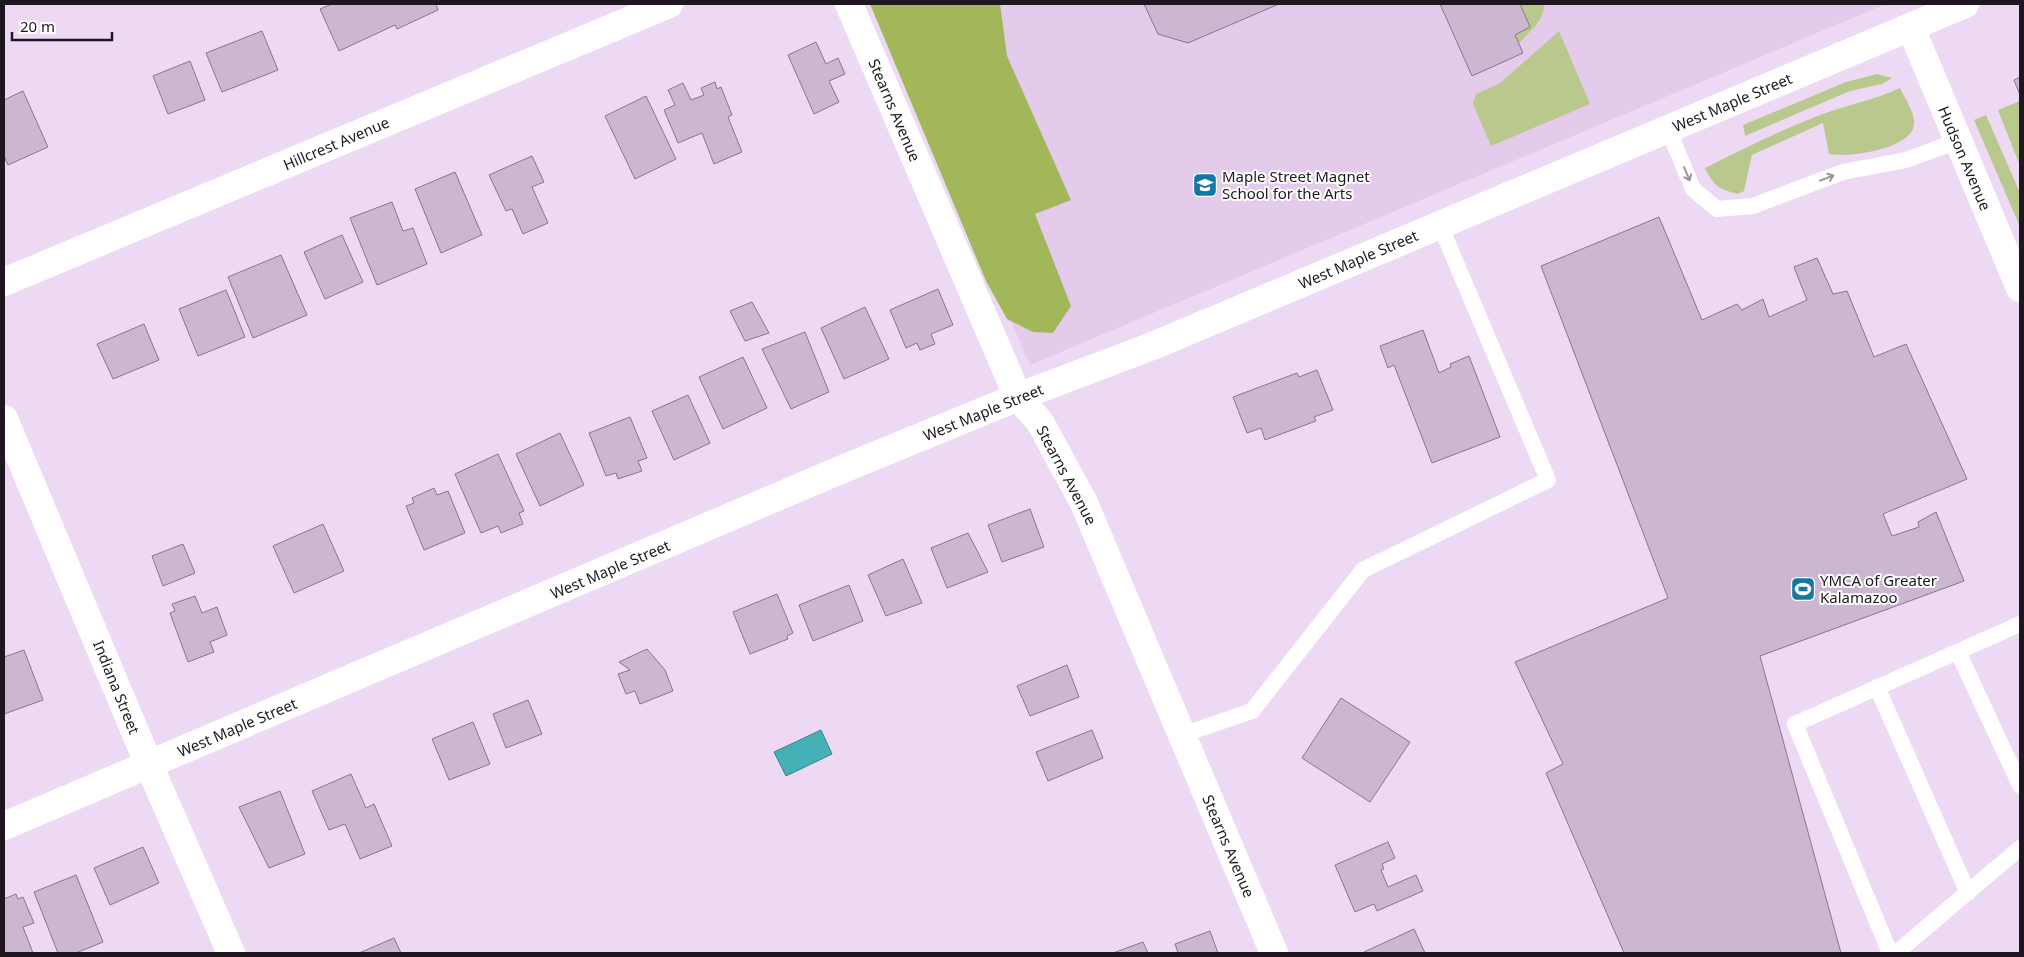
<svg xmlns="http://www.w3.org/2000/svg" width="2024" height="957" font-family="'Noto Sans',sans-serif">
<rect width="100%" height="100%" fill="#eed9f5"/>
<path fill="#e4caeb" d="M875 4H1886L1030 365Z"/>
<path fill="#b9c98e" d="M1520 4H1544C1545 20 1529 32 1519 43L1515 35 1530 27Z
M1559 31 1590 104 1491 146 1473 104 1476 94 1499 84Z
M1877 74 1892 78 1882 84 1850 91 1745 136 1743 125 1846 82Z
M1900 88C1905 99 1915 112 1914 124 1913 149 1848 158 1829 154L1823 123 1752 155 1744 191 1738 194C1718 189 1714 186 1705 168 1742 149 1781 130 1820 115 1847 105 1874 100 1900 88Z
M2020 101V166L1998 110Z
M1986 115 2020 193V227L1974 120Z"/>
<path fill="#a1b75a" d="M870 4H1000L1007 56 1071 200 1035 214 1071 306 1053 333 1033 332 1007 319 986 281Z"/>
<path fill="#45b1b6" stroke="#398389" d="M821 730 832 754 786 776 774 752Z"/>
<path fill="#ccb7d2" stroke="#89758e" d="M332 4H436L438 10 397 29 395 25 339 51 320 9Z
M1144 4H1279L1188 43 1158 34Z
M1440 4H1520L1530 27 1515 35 1523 53 1472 76Z
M262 31 278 70 222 92 206 53Z
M816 42 826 64 838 58 845 74 829 81 839 102 814 114 788 55Z
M190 61 205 100 168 114 153 76Z
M2020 77V95L2014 80Z
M715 82 717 89 721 87 732 115 728 117 742 152 714 164 702 133 678 143 664 110 675 105 668 90 683 83 691 100 704 95 701 88Z
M23 91 48 147 8 165 4 156V100Z
M646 96 676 159 635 179 605 116Z
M532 156 544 182 532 187 548 223 523 234 512 209 506 211 489 175Z
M455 172 482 235 441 253 415 189Z
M392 202 403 231 413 228 427 264 377 285 350 218Z
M1659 217 1702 320 1737 304 1742 310 1763 299 1769 317 1807 300 1794 267 1817 258 1833 294 1847 291 1874 357 1906 344 1967 479 1883 514 1892 536 1919 527 1918 522 1936 512 1964 581 1760 656 1841 953H1624L1546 773 1563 764 1515 662 1668 598 1541 266Z
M342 235 363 282 325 299 304 252Z
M281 255 307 315 253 338 228 277Z
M938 289 953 325 931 334 935 344 920 350 917 343 906 348 890 310Z
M226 290 245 337 198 356 179 309Z
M752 302 769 333 745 341 730 311Z
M865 307 889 359 844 379 821 328Z
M144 324 159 360 113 379 97 344Z
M1423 330 1439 373 1451 367 1450 364 1469 356 1500 437 1432 463 1394 365 1388 368 1380 346Z
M805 332 829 392 791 409 762 349Z
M743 357 767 408 723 429 699 377Z
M1317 370 1333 410 1314 417 1316 421 1265 440 1261 428 1247 433 1233 397 1297 373 1299 377Z
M688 395 710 443 674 460 652 411Z
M630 417 647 458 638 461 642 471 618 479 616 473 606 476 589 433Z
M560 433 584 485 540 506 516 454Z
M498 454 524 511 519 513 523 524 501 533 498 526 481 533 455 474Z
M434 488 437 495 448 491 465 533 424 550 406 506 414 503 412 498Z
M1030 509 1044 547 1002 562 988 525Z
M323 524 344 571 294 593 273 546Z
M968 533 988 572 947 588 931 548Z
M183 544 195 573 163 586 152 556Z
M903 559 922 603 886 616 868 575Z
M849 585 863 621 813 641 799 605Z
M777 594 793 633 787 636 788 639 750 654 733 612Z
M195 596 202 613 217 607 227 635 210 642 214 652 188 662 170 613 175 611 172 604Z
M647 649 665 670 673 691 640 704 635 691 626 694 618 674 630 670 619 662Z
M24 650 43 700 4 714V657Z
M1067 665 1079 697 1030 716 1017 686Z
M1341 698 1410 742 1370 802 1302 758Z
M528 700 542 734 506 748 493 714Z
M473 722 490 764 449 780 432 739Z
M1092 730 1103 758 1048 781 1036 752Z
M351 774 366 808 374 804 392 846 360 859 345 824 329 830 312 791Z
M280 791 305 854 269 868 239 807Z
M1388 842 1395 858 1382 864 1384 869 1381 870 1388 887 1416 875 1423 891 1377 911 1374 904 1355 912 1335 865Z
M143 847 159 883 110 905 94 868Z
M76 875 103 942 76 953H58L34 892Z
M16 894 18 899 23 897 34 923 23 927 33 953H4V899Z
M1414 929 1425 953H1365L1364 952Z
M1210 931 1218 953H1178L1175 944Z
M394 938 401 953H359Z
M1143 942 1148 953H1113Z"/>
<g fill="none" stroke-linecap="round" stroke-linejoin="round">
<path stroke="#fff" stroke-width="16" d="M1668 129 1693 189 1717 209 1753 206 1843 172 1906 160 1958 141
M1958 652 2020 785
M1877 687 1968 893
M1182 735 1252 711 1363 570 1548 480 1440 225
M1890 953 1795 724 2020 624
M1896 953 2020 848"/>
<path stroke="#fff" stroke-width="28" d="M849 4 1018 397 1040 422 1084 503 1274 953
M1911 28 2020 288
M4 282 669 4
M4 419 149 765 231 953
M4 826 838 471 1018 397 1155 345 1965 4"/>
</g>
<defs><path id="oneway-shaft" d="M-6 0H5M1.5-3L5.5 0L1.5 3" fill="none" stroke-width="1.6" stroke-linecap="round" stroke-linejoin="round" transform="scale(1.25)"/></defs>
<g stroke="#9a979b">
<use href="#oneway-shaft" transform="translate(1687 174) rotate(67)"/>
<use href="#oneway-shaft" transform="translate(1827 178) rotate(-21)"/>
</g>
<defs>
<symbol id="school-square" viewBox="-11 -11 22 22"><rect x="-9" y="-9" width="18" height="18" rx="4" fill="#1279a4" stroke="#fff"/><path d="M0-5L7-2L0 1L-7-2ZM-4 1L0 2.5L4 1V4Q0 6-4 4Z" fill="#fff"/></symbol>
<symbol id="stadium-square" viewBox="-11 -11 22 22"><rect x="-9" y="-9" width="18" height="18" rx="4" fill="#1279a4" stroke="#fff"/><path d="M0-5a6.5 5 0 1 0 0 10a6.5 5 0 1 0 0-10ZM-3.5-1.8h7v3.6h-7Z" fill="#fff"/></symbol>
</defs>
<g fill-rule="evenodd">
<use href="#school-square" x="1191" y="171" width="28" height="28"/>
<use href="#stadium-square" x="1789" y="575" width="28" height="28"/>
</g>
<g text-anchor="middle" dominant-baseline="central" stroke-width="4" stroke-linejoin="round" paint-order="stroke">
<g font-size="15" fill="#1e1720" stroke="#fff">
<text transform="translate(1732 102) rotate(-23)">West Maple Street</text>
<text transform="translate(895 110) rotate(67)">Stearns Avenue</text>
<text transform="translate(336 143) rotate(-23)">Hillcrest Avenue</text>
<text transform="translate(1965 158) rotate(67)">Hudson Avenue</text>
<text transform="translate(1358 259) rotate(-23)">West Maple Street</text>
<text transform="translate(983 412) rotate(-22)">West Maple Street</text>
<text transform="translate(1067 475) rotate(62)">Stearns Avenue</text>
<text transform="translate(610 569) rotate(-23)">West Maple Street</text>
<text transform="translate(117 687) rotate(68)">Indiana Street</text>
<text transform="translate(237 727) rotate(-23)">West Maple Street</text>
<text transform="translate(1229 846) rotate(67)">Stearns Avenue</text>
</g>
<g font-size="15" fill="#1e1720" stroke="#fff" text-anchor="start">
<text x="1222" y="176">Maple Street Magnet<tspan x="1222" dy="17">School for the Arts</tspan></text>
<text x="1820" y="580">YMCA of Greater<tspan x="1820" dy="17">Kalamazoo</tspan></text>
</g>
</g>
<rect width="2024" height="957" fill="none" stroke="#1e1720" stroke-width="10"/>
<path d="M12 32v8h100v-8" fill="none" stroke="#1e1720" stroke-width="2.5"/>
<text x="20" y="32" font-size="15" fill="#1e1720" stroke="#ffffff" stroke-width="4" paint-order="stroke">20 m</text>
</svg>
